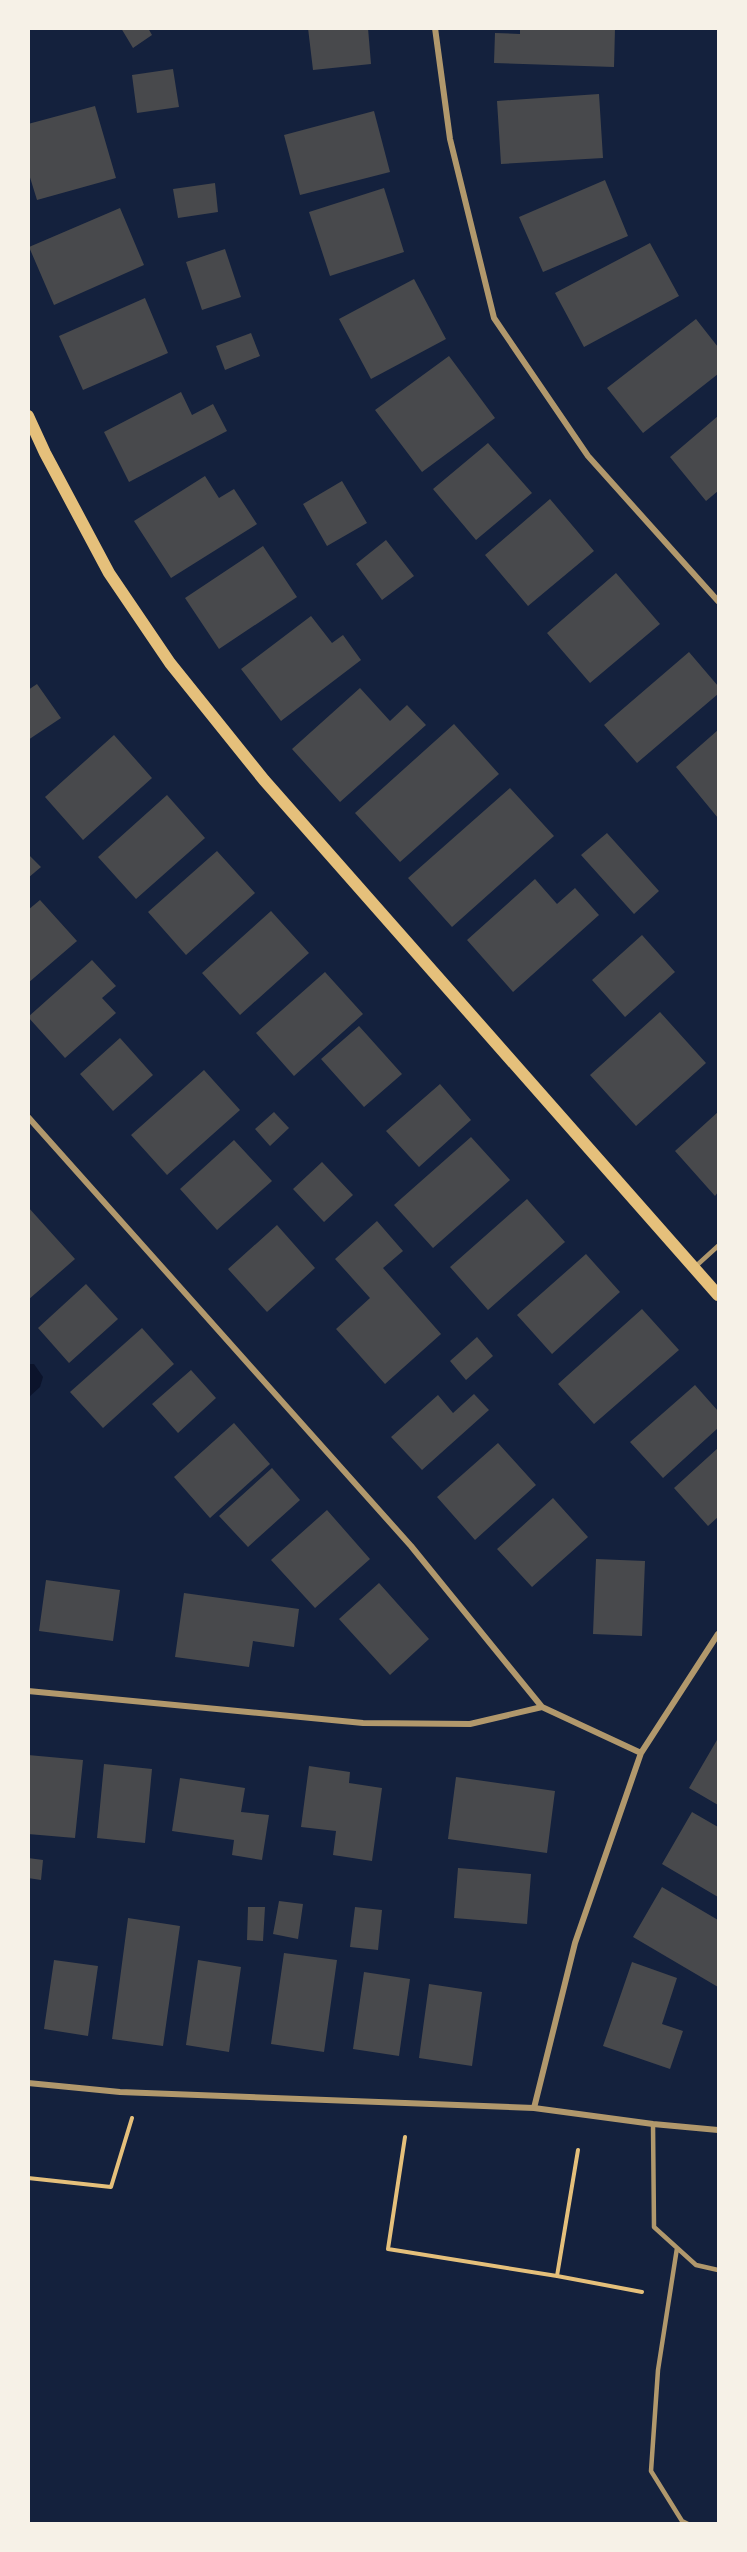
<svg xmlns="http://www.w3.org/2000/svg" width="747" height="2552" font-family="Rubik,sans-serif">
<rect width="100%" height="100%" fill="#14213d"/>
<path fill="#0b132b" d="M29 1364H34L43 1377 40 1387 29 1397Z"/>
<path fill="#48494c" d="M121 28H148L152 35 133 48Z
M308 28H368L371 64 313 70Z
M520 28H615L614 67 494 63 495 33 520 34Z
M173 69 179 107 137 113 132 75Z
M599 94 603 158 501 164 497 101Z
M95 106 116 178 37 200 28 171V124Z
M374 111 390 172 300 195 284 135Z
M605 180 628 236 543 272 519 217Z
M215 183 218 212 178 218 173 189Z
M384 188 404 252 330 276 309 212Z
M120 208 144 265 54 305 29 247Z
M650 243 679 296 584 347 555 293Z
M225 249 241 297 202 310 186 262Z
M414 279 446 339 371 379 339 319Z
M145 298 168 353 83 390 59 336Z
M696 319 718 347V374L643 433 607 388Z
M251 333 260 356 225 370 216 346Z
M449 356 495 418 422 472 375 410Z
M181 392 192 415 213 404 227 431 129 482 104 432Z
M718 416V491L706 501 670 457Z
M488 443 532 493 476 540 433 489Z
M205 476 219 498 234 489 257 524 171 578 134 521Z
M342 481 367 523 327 546 303 504Z
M550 499 594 551 528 606 485 555Z
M386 540 414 576 382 600 356 564Z
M263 546 297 597 219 649 185 598Z
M616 573 660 624 590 683 547 633Z
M311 616 332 643 343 635 361 660 281 721 241 669Z
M689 652 718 686V694L637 763 604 725Z
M37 684 61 718 28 740V690Z
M360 688 390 721 407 705 426 725 340 802 292 749Z
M454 724 499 774 400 862 355 813Z
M718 730V818L676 767Z
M114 735 152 778 83 840 45 797Z
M510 788 554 836 452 927 408 878Z
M167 795 205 838 136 899 98 857Z
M607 833 659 891 634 914 581 855Z
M217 851 255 893 186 955 148 912Z
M28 854 41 867 28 878Z
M535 879 557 904 575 888 599 915 513 992 467 940Z
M40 900 77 941 28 983V910Z
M271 911 309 953 240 1015 202 973Z
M642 935 675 972 625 1017 592 980Z
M92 960 116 986 102 998 116 1013 65 1058 28 1017Z
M325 972 363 1014 294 1076 256 1033Z
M660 1012 706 1063 636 1126 590 1075Z
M359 1026 402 1074 364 1107 321 1059Z
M120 1038 153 1075 113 1111 80 1074Z
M204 1070 240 1110 167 1175 131 1135Z
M440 1084 471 1120 419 1167 386 1131Z
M274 1112 289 1128 270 1146 255 1129Z
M718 1112V1192L715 1196 675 1151Z
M471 1137 510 1180 433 1248 394 1205Z
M234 1140 272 1181 217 1230 180 1189Z
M322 1162 353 1195 324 1222 293 1189Z
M527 1199 565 1242 488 1310 450 1267Z
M28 1207 75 1259 28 1300Z
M377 1221 403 1251 383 1268 441 1334 385 1384 336 1329 370 1298 335 1259Z
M277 1225 315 1268 267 1312 228 1269Z
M586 1254 620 1292 552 1354 517 1315Z
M86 1284 118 1319 69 1363 38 1328Z
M642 1309 679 1350 594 1424 558 1384Z
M142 1328 174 1364 103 1428 70 1392Z
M477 1337 493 1356 466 1380 450 1361Z
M191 1370 216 1398 178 1433 152 1404Z
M695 1385 718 1411V1428L663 1478 630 1442Z
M474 1394 489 1410 422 1470 391 1437 438 1395 453 1413Z
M234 1423 270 1464 210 1518 174 1477Z
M498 1443 536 1485 475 1540 437 1497Z
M718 1448V1517L708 1526 674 1488Z
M272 1468 300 1500 248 1547 219 1516Z
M553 1498 588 1537 532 1587 497 1549Z
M327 1510 370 1559 315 1608 271 1560Z
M596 1559 645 1561 642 1636 593 1634Z
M46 1580 120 1590 113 1641 39 1631Z
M379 1583 429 1639 390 1675 339 1619Z
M184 1593 299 1609 294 1647 253 1641 249 1667 175 1657Z
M717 1740 718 1741V1805L689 1788Z
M28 1755 83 1760 75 1838 28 1834Z
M104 1764 152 1769 145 1843 97 1838Z
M309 1766 350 1772 349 1783 382 1788 372 1861 333 1855 336 1831 301 1827Z
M456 1777 555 1791 547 1853 448 1839Z
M180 1778 245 1788 241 1812 269 1815 262 1860 232 1855 234 1840 172 1831Z
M692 1812 718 1827V1897L662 1864Z
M28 1858 43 1860 41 1880 28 1878Z
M458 1868 531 1874 527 1924 454 1918Z
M662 1887 718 1920V1987L633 1937Z
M279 1901 303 1904 298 1939 273 1934Z
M248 1907H265L263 1941 247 1940Z
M355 1907 382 1910 378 1950 350 1947Z
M128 1918 180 1926 163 2046 112 2039Z
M284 1953 337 1960 324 2052 271 2044Z
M54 1960 98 1966 88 2036 44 2029Z
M198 1960 241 1967 229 2052 186 2045Z
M632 1962 677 1978 662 2024 683 2031 670 2069 603 2046Z
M364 1972 410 1979 399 2056 353 2049Z
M429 1984 482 1992 472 2066 419 2058Z"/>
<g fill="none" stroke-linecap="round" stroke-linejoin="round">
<path stroke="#e5c07b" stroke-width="4" d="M405 2137 388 2249 557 2276 578 2150
M28 2178 111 2187 132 2118
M557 2276 642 2292"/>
<path stroke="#b1986c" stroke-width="4.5" d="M696 1266 718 1246
M653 2124 654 2227 696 2265 718 2270
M677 2248 658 2370 651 2471 682 2521 688 2524"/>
<path stroke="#b1986c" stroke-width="6" d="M435 28 450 139 494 318 588 456 718 601
M28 1117 411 1546 542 1707 641 1753
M28 1691 363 1723 470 1724 542 1707
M28 2083 120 2092 534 2108 653 2124 718 2130
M534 2108 575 1943 641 1753 718 1634"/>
<path stroke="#e5c07b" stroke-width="12" d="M28 416 45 453 109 573 170 663 264 780 718 1295"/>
</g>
<rect width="747" height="2552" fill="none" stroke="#f6f1e7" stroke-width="60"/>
</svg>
